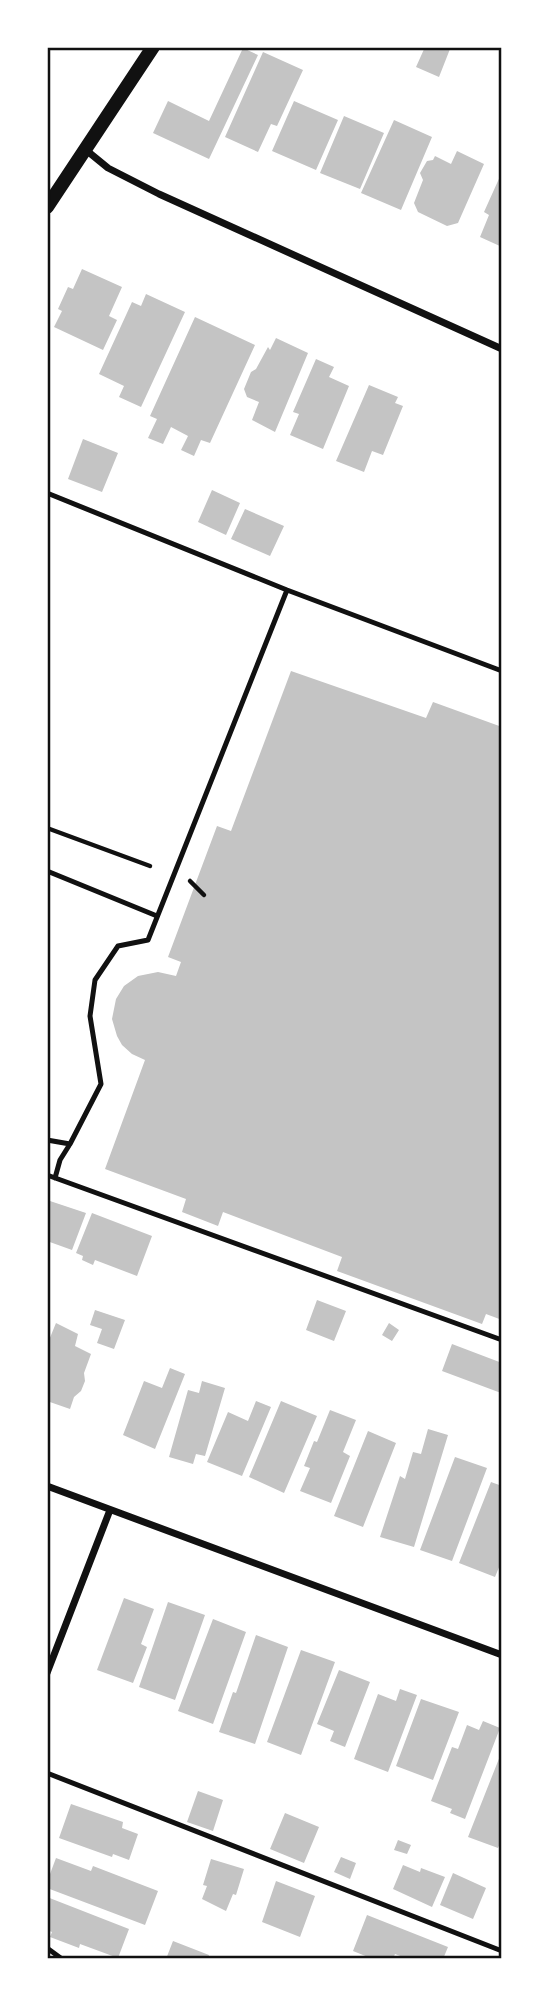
<svg xmlns="http://www.w3.org/2000/svg" width="549" height="2006" font-family="'Open Sans',sans-serif">
<rect width="100%" height="100%" fill="#fff"/>
<path fill="#c4c4c4" d="M425 47H446L450 49 439 77 416 67Z
M243 48 258 55 209 159 153 133 168 101 209 121Z
M263 52 303 70 277 126 271 124 258 152 225 137Z
M294 101 338 120 316 170 272 151Z
M344 116 384 133 360 189 320 173Z
M394 120 432 137 401 210 361 193Z
M457 151 484 164 458 223 447 226 418 212 414 203 423 180 420 173 427 161 433 160 435 156 451 164Z
M502 172V247L480 237 489 215 484 212Z
M82 269 122 287 109 316 117 320 103 350 54 327 62 311 58 309 68 287 73 289Z
M146 294 185 312 141 407 119 397 124 386 99 374 132 302 141 306Z
M195 317 255 345 210 443 201 440 194 456 181 450 188 436 171 427 163 444 148 438 157 419 150 416Z
M276 338 308 353 275 432 252 420 259 402 247 397 244 389 251 372 256 369 268 347 270 350Z
M316 359 334 367 329 377 349 386 323 449 290 435 299 414 293 412Z
M369 385 398 397 395 403 403 406 383 455 372 451 364 472 336 461Z
M83 439 118 453 102 492 68 479Z
M212 490 240 503 226 535 198 522Z
M245 509 284 526 270 556 231 539Z
M291 671 426 718 433 702 502 727V1320L486 1314 482 1324 337 1271 342 1257 223 1212 218 1226 182 1212 186 1199 105 1169 145 1060 132 1054 122 1045 117 1036 112 1019 116 999 124 986 138 976 158 972 176 976 181 962 168 957 217 826 231 831Z
M47 1200 86 1213 72 1250 47 1241Z
M92 1213 152 1236 137 1276 95 1260 93 1265 82 1260 83 1256 76 1253Z
M317 1300 346 1311 334 1341 306 1330Z
M95 1310 125 1320 114 1349 97 1343 102 1329 90 1325Z
M56 1323 78 1334 75 1346 91 1354 84 1373 85 1381 81 1391 74 1397 70 1409 47 1401V1345Z
M389 1323 399 1330 392 1341 382 1335Z
M452 1344 502 1363 501 1393 442 1371Z
M170 1368 185 1374 155 1449 123 1435 144 1381 162 1388Z
M202 1381 225 1388 205 1456 196 1454 193 1464 169 1457 188 1390 199 1393Z
M256 1401 271 1407 242 1476 207 1462 228 1412 248 1421Z
M281 1401 317 1416 284 1493 249 1477Z
M330 1410 356 1420 343 1452 350 1456 331 1503 300 1491 310 1468 304 1466 314 1441 317 1442Z
M428 1429 448 1435 414 1547 380 1537 400 1476 405 1479 413 1452 421 1454Z
M368 1431 396 1443 363 1527 334 1516Z
M455 1457 487 1468 452 1561 420 1550Z
M491 1482 502 1486V1560L495 1577 459 1563Z
M124 1598 154 1609 141 1644 147 1647 133 1683 97 1670Z
M168 1602 205 1615 175 1700 139 1687Z
M213 1619 246 1632 213 1724 178 1711Z
M256 1635 288 1647 255 1744 219 1732 233 1692 236 1693Z
M301 1650 335 1662 301 1755 267 1742Z
M339 1670 370 1682 345 1747 330 1741 334 1731 317 1724Z
M400 1689 417 1695 388 1772 354 1759 378 1694 396 1701Z
M421 1699 459 1712 433 1780 396 1766Z
M483 1721 500 1728 465 1819 450 1813 452 1809 431 1801 452 1747 458 1749 467 1725 479 1730Z
M502 1751V1839L498 1848 468 1837Z
M198 1791 223 1800 213 1831 187 1822Z
M71 1804 123 1822 122 1828 138 1834 129 1860 113 1854 112 1857 59 1838Z
M285 1813 319 1827 304 1863 270 1849Z
M398 1840 411 1845 407 1854 394 1850Z
M341 1857 356 1863 350 1879 334 1872Z
M56 1858 91 1871 93 1866 158 1891 145 1925 47 1888V1882Z
M211 1859 244 1869 236 1895 233 1894 226 1911 202 1899 207 1886 203 1885Z
M403 1865 420 1872 421 1868 445 1877 432 1907 393 1889Z
M453 1873 486 1888 473 1919 440 1905Z
M276 1881 315 1896 300 1937 262 1922Z
M47 1897 129 1929 118 1958 80 1944 79 1948 50 1937 52 1932 47 1930Z
M367 1915 448 1947 443 1959H408L395 1954 393 1959H373L353 1951Z
M173 1941 209 1955 208 1959H166Z"/>
<g fill="none" stroke-linecap="round" stroke-linejoin="round">
<path stroke="#111" stroke-width="4.5" d="M47 828 150 866
M190 881 204 895"/>
<path stroke="#111" stroke-width="5" d="M47 493 287 590 502 671
M47 871 157 916
M47 1140 70 1144
M47 1175 502 1340
M55 1178 60 1160 70 1144 101 1084 90 1016 95 980 118 946 148 940 287 590
M47 1773 502 1951
M47 1948 62 1959"/>
<path stroke="#111" stroke-width="7" d="M86 150 108 168 159 194 502 349
M47 1486 502 1655
M47 1673 110 1510"/>
<path stroke="#111" stroke-width="14" d="M47 207 153 47"/>
</g>
<rect width="549" height="2006" fill="none" stroke="#ffffff" stroke-width="98"/>
<rect x="49" y="49" width="451" height="1908" fill="none" stroke="#111" stroke-width="2.5"/>
</svg>
